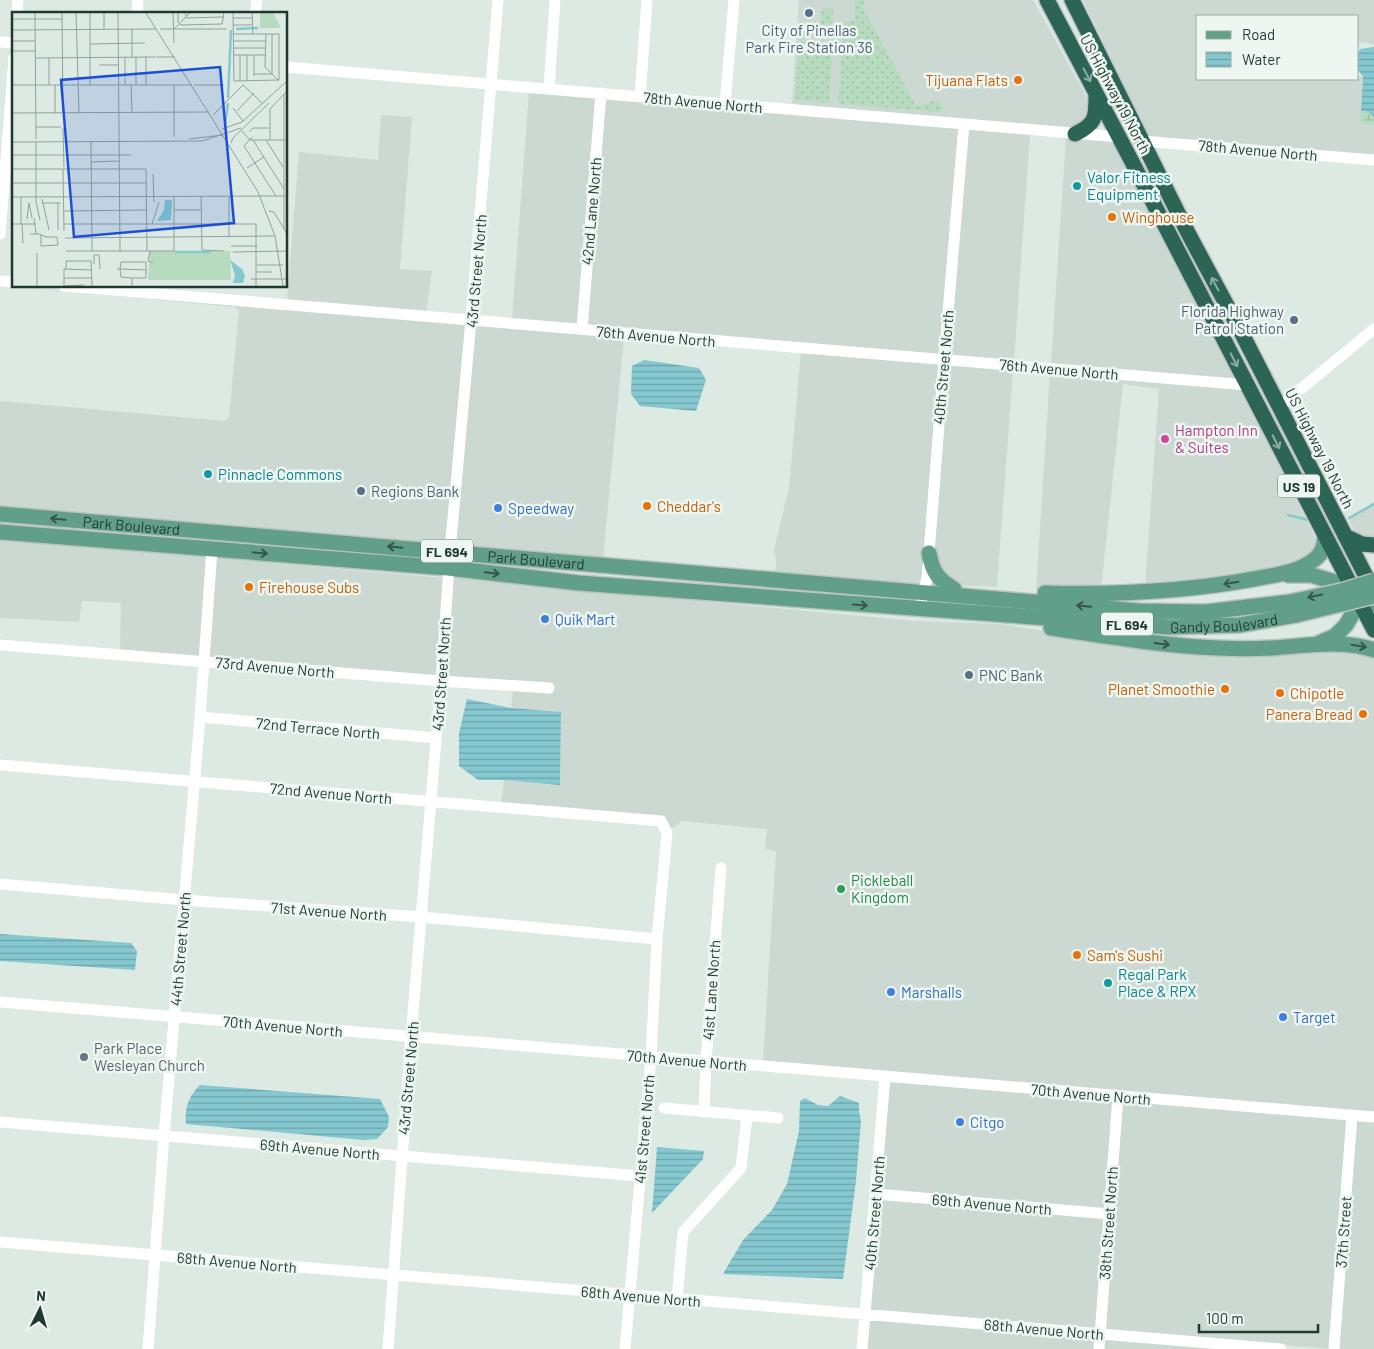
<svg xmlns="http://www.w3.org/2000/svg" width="1374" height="1349" font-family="Barlow,sans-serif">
<defs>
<pattern id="grass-dots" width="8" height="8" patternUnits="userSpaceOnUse" patternTransform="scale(1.25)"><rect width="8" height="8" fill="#b6dbbe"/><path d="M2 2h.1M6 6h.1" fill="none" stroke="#9cbda4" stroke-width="1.8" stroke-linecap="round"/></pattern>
<pattern id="wetland-marsh" width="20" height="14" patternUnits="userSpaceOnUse" patternTransform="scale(1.25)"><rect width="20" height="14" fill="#b6dbbe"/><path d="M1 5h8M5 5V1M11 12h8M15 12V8" fill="none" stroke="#9cbda4"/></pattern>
<pattern id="water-rules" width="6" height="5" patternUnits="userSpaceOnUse" patternTransform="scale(1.25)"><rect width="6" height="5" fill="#85c8cf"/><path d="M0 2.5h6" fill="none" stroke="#6ca3a8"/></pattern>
</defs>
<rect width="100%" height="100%" fill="#dde9e3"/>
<path fill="#ccd9d2" d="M799 0H1033L1092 107V112L1075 129 792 105Z
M1083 0H1374V44H1370L1358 42V16H1198V79H1358V76L1363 77 1362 112 1359 118 1369 125 1374 126V161L1149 137Z
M529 92 960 128 940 355 512 319Z
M381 115 412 117 400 269 432 271 426 312 287 300 299 152 378 160Z
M968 129 1030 134 1014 361 948 355Z
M1066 137 1111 141 1185 275 1237 380 1051 364Z
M7 286 467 324 446 546 0 509V401L225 421 229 417 239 312 235 307Z
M475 325 624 337 603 559 454 547Z
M801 352 939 364 925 553 920 586 774 574 776 567V559L774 550 789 488Z
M947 364 1013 370 997 587 956 585 944 576 933 553Z
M1050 373 1242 389 1317 542 1313 555 1282 567 1178 586 1145 588 1159 389 1123 384 1101 589H1036Z
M1374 502V541L1357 536 1348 518Z
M0 539 207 557 200 657 120 650 121 603 82 601 79 622 0 618Z
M215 558 444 578 437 676 209 657Z
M452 578 916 621 1000 624 1120 643 1312 649 1370 654 1374 660V1113L763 1062 776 851 765 849 767 829 682 821 673 828 669 827 666 820V817L663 815 661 817 501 803 504 780 560 784 561 712 511 708 513 690 553 693 554 684 445 677Z
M889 1082 1113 1100 1105 1209 880 1189Z
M1121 1101 1347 1120 1330 1349 1104 1330Z
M1355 1121 1374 1122V1349H1338Z
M879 1199 1104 1218 1096 1329 870 1310Z
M869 1319 1095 1338 1094 1349H866Z
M1103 1339 1225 1349H1103Z"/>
<path fill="url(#grass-dots)" d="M855 0H864L863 8 916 106C922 107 930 101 936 100L940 102 943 108 939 112 839 104 838 102 844 21H854Z
M822 8 833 9 832 25 821 24Z
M800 24 804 25 802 42H805L804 49 832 51 829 103 795 99Z"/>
<path fill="url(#wetland-marsh)" d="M1362 112H1368L1374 116V126L1361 123 1359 118Z"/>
<path fill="url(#water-rules)" d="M1374 47V117L1368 112 1361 111 1363 77 1358 70V54L1360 49Z
M644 360 699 368 706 380 696 411 640 406 631 394 632 366Z
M467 699 511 708 561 712 560 785 504 780H478L459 766V733Z
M0 934 131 943 137 951 135 970 0 961Z
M200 1085 380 1099 389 1117 388 1127 377 1139 364 1140 186 1124C184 1108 189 1096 200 1085Z
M840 1096 859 1103V1111L861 1121 856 1181 843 1279 723 1274 743 1240 772 1210 787 1184 799 1131 800 1101 805 1098 818 1105 828 1106Z
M657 1147 704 1151 703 1159 652 1213Z"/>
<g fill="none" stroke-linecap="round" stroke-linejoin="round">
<path stroke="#85c8cf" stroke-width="2.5" d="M1288 515 1309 520
M1349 518 1374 504"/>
<defs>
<g id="major">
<path id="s1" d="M0 514 1139 611 1206 612 1290 602"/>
<path id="s2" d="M0 532 448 568 579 583 1168 627 1240 625 1296 615"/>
<path d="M929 553C932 571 938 580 954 589"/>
<path d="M1288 575H1311L1352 587 1374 604"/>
<path d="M1045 593C1116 595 1183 592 1254 579 1274 575 1298 573 1315 559 1323 553 1324 545 1325 536"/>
<path d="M1051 628C1106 636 1162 646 1218 648 1236 649 1254 649 1272 648 1304 646 1343 639 1374 650"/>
<path d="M1319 643 1335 636 1346 625 1363 596V593"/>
</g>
<path id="highway" d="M1047 0 1130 158 1374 630
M1072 0 1187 231 1239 328 1374 592
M1075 134C1096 124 1096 117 1096 96
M1345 536 1362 544 1374 545"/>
</defs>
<use href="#major" stroke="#bcc3c1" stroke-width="18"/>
<use href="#highway" stroke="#bcc3c1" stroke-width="18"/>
<path stroke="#fff" stroke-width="11" d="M17 14 18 0
M137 14 138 0
M255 14 257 0
M0 42 14 43
M286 67 1119 137
M549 89 555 0
M640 97 647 0
M725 104 734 0
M1142 141 1374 160
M0 234 14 58
M0 281 14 282
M64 286 1247 385
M582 329 601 93
M1279 407 1374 329
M922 600 923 592 927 579 944 360 964 124
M0 645 441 681 549 688
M200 717 436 738
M0 765 661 821 667 833 657 939 651 1057 625 1349
M0 884 184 900 421 917 657 939
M0 1002 1374 1117
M664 1108 778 1118
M704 1112 706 1061 721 868
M0 1122 640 1176
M876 1194 1109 1214
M0 1242 1281 1349
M677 1299 683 1232 741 1168 747 1116
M148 1349 164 1136 200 717 212 549
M388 1349 411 1037 441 681 450 551 471 320 498 0
M862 1349 885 1077
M1099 1349 1118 1096
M1334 1349 1352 1116"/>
<use href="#major" stroke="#629f8b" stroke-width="15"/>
<use href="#highway" stroke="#2c6455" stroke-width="15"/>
<defs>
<path id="major-bridge" d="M1290 602 1341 591 1374 581
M1296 615 1374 596"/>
</defs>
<use href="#major-bridge" stroke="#bcc3c1" stroke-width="18" stroke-linecap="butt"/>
<use href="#major-bridge" stroke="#629f8b" stroke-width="15"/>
</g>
<defs><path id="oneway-shaft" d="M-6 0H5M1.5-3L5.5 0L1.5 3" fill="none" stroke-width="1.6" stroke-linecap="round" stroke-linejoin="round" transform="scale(1.25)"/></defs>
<g stroke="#8cada3">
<use href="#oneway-shaft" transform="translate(1087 75) rotate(62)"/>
<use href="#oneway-shaft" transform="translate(1215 284) rotate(-118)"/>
<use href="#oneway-shaft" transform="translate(1234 360) rotate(63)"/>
<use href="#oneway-shaft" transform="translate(1276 442) rotate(63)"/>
</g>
<g stroke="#33574b">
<use href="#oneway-shaft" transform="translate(58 519) rotate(-175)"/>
<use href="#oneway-shaft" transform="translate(395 547) rotate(-175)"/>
<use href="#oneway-shaft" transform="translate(260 553) rotate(5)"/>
<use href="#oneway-shaft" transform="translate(492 573) rotate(6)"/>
<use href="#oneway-shaft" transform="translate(1231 583) rotate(170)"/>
<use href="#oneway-shaft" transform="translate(1315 596) rotate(168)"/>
<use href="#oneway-shaft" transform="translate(860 605) rotate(4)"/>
<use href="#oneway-shaft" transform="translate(1084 606) rotate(-175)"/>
<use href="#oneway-shaft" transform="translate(1162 644) rotate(7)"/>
<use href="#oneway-shaft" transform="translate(1359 646) rotate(9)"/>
</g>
<g fill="#5c6f8a" stroke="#edf6f1" stroke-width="2">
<circle cx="809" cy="13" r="5"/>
<circle cx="1294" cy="320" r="5"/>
<circle cx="361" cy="491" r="5"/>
<circle cx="969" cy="675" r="5"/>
</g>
<g fill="#e8710a" stroke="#edf6f1" stroke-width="2">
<circle cx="1018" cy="80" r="5"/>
<circle cx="1112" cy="217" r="5"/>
<circle cx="647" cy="506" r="5"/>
<circle cx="249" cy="587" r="5"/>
<circle cx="1225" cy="689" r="5"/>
<circle cx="1280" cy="693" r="5"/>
<circle cx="1363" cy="714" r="5"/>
<circle cx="1077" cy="955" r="5"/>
</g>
<g fill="#0f9aa8" stroke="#edf6f1" stroke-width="2">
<circle cx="1077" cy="186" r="5"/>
<circle cx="208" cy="474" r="5"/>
<circle cx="1108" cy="983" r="5"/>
</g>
<circle fill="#d1479c" stroke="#edf6f1" stroke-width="2" cx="1165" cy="439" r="5"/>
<g fill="#3f7fe0" stroke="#edf6f1" stroke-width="2">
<circle cx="498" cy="508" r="5"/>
<circle cx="545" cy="619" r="5"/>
<circle cx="891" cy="992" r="5"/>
<circle cx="1283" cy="1017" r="5"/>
<circle cx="960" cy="1122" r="5"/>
</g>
<circle fill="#2e9e5b" stroke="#edf6f1" stroke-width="2" cx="841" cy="889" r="5"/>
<circle fill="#6b7280" stroke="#edf6f1" stroke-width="2" cx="84" cy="1057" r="5"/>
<g text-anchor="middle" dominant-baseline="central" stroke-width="5" stroke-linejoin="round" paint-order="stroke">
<g fill="#edf6f1" stroke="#5d716a" stroke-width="1">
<rect x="1278" y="474.5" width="42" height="23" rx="4"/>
<rect x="421" y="539.5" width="52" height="23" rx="4"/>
<rect x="1101" y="612.5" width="52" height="23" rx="4"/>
</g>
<g font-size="14" font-weight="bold" fill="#1f3830">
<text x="1299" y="486">US 19</text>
<text x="447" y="551">FL 694</text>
<text x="1127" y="624">FL 694</text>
</g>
<g font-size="15" fill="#4e5e75" stroke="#edf6f1" text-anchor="start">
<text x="809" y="30" text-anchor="middle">City of Pinellas<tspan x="809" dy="17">Park Fire Station 36</tspan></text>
<text x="1284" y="311" text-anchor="end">Florida Highway<tspan x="1284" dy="17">Patrol Station</tspan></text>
<text x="371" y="491">Regions Bank</text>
<text x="979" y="675">PNC Bank</text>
</g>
<g font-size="15" fill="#c56008" stroke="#edf6f1" text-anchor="start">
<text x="1008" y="80" text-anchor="end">Tijuana Flats</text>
<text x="1122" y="217">Winghouse</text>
<text x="657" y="506">Cheddar's</text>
<text x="259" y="587">Firehouse Subs</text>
<text x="1215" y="689" text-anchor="end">Planet Smoothie</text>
<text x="1290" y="693">Chipotle</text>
<text x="1353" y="714" text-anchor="end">Panera Bread</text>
<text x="1087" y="955">Sam's Sushi</text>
</g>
<g font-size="15" fill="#1f3830" stroke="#edf6f1">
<text transform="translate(1116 94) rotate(62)">US Highway 19 North</text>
<text transform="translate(703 102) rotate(5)">78th Avenue North</text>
<text transform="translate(1258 150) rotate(5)">78th Avenue North</text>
<text transform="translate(591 211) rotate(-85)">42nd Lane North</text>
<text transform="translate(476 271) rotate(-85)">43rd Street North</text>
<text transform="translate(656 336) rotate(5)">76th Avenue North</text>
<text transform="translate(943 367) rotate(-85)">40th Street North</text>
<text transform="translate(1059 369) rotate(5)">76th Avenue North</text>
<text transform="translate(1320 448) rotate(63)">US Highway 19 North</text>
<text stroke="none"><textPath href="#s1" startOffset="132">Park Boulevard</textPath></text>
<text stroke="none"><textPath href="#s1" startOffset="538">Park Boulevard</textPath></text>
<text stroke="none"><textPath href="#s2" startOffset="1228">Gandy Boulevard</textPath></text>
<text transform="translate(275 667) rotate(5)">73rd Avenue North</text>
<text transform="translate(441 674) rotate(-86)">43rd Street North</text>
<text transform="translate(318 728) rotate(5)">72nd Terrace North</text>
<text transform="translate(331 793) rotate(5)">72nd Avenue North</text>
<text transform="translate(329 911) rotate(4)">71st Avenue North</text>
<text transform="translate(180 949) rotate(-85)">44th Street North</text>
<text transform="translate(711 990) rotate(-86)">41st Lane North</text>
<text transform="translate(283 1026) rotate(5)">70th Avenue North</text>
<text transform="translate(687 1060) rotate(5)">70th Avenue North</text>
<text transform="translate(408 1078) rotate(-85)">43rd Street North</text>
<text transform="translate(1091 1094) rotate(5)">70th Avenue North</text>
<text transform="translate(644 1129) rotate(-85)">41st Street North</text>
<text transform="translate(320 1149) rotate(5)">69th Avenue North</text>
<text transform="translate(992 1204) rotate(5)">69th Avenue North</text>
<text transform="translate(874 1213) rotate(-85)">40th Street North</text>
<text transform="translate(1108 1223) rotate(-86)">38th Street North</text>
<text transform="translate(1343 1232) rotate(-86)">37th Street</text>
<text transform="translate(237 1262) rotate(5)">68th Avenue North</text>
<text transform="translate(641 1296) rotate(5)">68th Avenue North</text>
<text transform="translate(1044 1329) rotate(5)">68th Avenue North</text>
</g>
<g font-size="15" fill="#0d838f" stroke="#edf6f1" text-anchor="start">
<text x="1087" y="177">Valor Fitness<tspan x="1087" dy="17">Equipment</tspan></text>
<text x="218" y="474">Pinnacle Commons</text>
<text x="1118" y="974">Regal Park<tspan x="1118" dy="17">Place &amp; RPX</tspan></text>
</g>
<g font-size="15" fill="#b23c85" stroke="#edf6f1" text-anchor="start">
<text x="1175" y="430">Hampton Inn<tspan x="1175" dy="17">&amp; Suites</tspan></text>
</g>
<g font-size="15" fill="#366cbe" stroke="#edf6f1" text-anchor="start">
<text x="508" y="508">Speedway</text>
<text x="555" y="619">Quik Mart</text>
<text x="901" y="992">Marshalls</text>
<text x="1293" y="1017">Target</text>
<text x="970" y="1122">Citgo</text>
</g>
<g font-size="15" fill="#27864d" stroke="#edf6f1" text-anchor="start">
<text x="851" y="880">Pickleball<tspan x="851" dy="17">Kingdom</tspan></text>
</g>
<g font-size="15" fill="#5b616d" stroke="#edf6f1" text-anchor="start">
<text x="94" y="1048">Park Place<tspan x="94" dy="17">Wesleyan Church</tspan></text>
</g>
</g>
<g transform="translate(12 12)">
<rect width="275" height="275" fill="#dde9e3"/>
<path d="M248 1H261L269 16H248Z" fill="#b6dbbe"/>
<path d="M138 239H218L219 268H136Z" fill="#b6dbbe"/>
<path d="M175 260a6 6 0 1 1 12 0a6 6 0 1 1-12 0Z" fill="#b6dbbe"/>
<path d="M153 188H160L159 208 145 209 152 198ZM218 248 230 257 233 264 231 271H221L223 263Z" fill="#85c8cf"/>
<path fill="none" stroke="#85c8cf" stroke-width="2.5" d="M224 17 246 16M216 86 219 18M213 113 216 91M163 240H199"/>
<path fill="none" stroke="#91a29b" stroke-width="1" d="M23 1 24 127M50 1 51 101M64 1 67 101M78 1V73M92 1V17M106 1 108 239M134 1 246 180 263 224 271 274M161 1 162 31M166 1V10L169 13 210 12 212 1M173 1 175 6 212 5M221 1 222 69 267 68V22H222M240 1 241 22M221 6H240M0 7H50M221 13H240M120 17V45M148 17H215M162 17 178 1M0 18 144 17M254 22 253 55 267 69M0 29H23M222 29H253M78 32 133 31M222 36H253M0 39H23M222 43H253M228 43V69M113 45V73M124 45V73M144 45H163M23 46 143 45M37 46V73M87 53H106M242 62H260V22M242 64V43M235 69V43M0 73H180M43 73V101M119 73 120 101M134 73V45M162 73V125M182 73H212M231 73 250 91M272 82V217M221 96 231 109M225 99 242 81M0 101 197 100M201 103 231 73M24 115H49M51 116 52 155M210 117 230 110 275 69M230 119 238 128H275M237 120 241 116H257M240 125 232 134 264 184M177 127 211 123M241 128 272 177M254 128 271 155M258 128V97L275 79M0 130 190 129 229 116M24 130V190L28 208M79 130 80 239M219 131 221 126 257 91M0 143H119M79 150 107 149M235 156 252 145M0 157H134L135 239M51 157 52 219M141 162 142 190M0 171H134M189 184 190 238 212 239M217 184V225M0 185 275 184M30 187 37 218M30 191H49M46 191V218M162 198H190M52 199 135 198M257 199 262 200 275 222M22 206 24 222M15 207 17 191 20 206M0 212H24M9 212V185M10 212 11 231M52 212H217M140 212 147 190M220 212H244V274M18 222H27L34 225H45L46 233 29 234V223M53 226 263 224M219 234H245M54 239H162V184M138 239 136 249 141 251M221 240 275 239M25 241V274M82 252V243H87L88 257M245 253H271M54 257V249H79L80 274M105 257H108L109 265 120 266V274M244 260H260M52 266H80M120 266H134V250H109L108 257 134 258M239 267H275M52 274V257L79 258M52 274 72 273"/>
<path fill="#1d4ed8" fill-opacity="0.15" stroke="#1d4ed8" stroke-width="2.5" d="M208 55 222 211 62 225 49 68Z"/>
<rect width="275" height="275" fill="none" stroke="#1f3830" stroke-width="2.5"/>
</g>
<rect x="1196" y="15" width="162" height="65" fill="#edf6f1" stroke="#9baaa4"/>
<rect x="1206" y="31" width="25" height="8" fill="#629f8b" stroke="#9baaa4"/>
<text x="1242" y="40" font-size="15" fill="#1f3830">Road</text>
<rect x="1206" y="52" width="25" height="15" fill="url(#water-rules)" stroke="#9baaa4"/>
<text x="1242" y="65" font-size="15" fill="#1f3830">Water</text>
<g transform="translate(40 1309) rotate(5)" stroke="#edf6f1" stroke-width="4" paint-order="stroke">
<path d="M0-4L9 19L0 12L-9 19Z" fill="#1f3830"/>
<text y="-8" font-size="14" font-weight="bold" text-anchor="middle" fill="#1f3830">N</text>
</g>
<path d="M1199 1324v8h119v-8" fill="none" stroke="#1f3830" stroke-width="2.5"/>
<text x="1206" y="1324" font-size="15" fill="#1f3830" stroke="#edf6f1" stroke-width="4" paint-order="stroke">100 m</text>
</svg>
